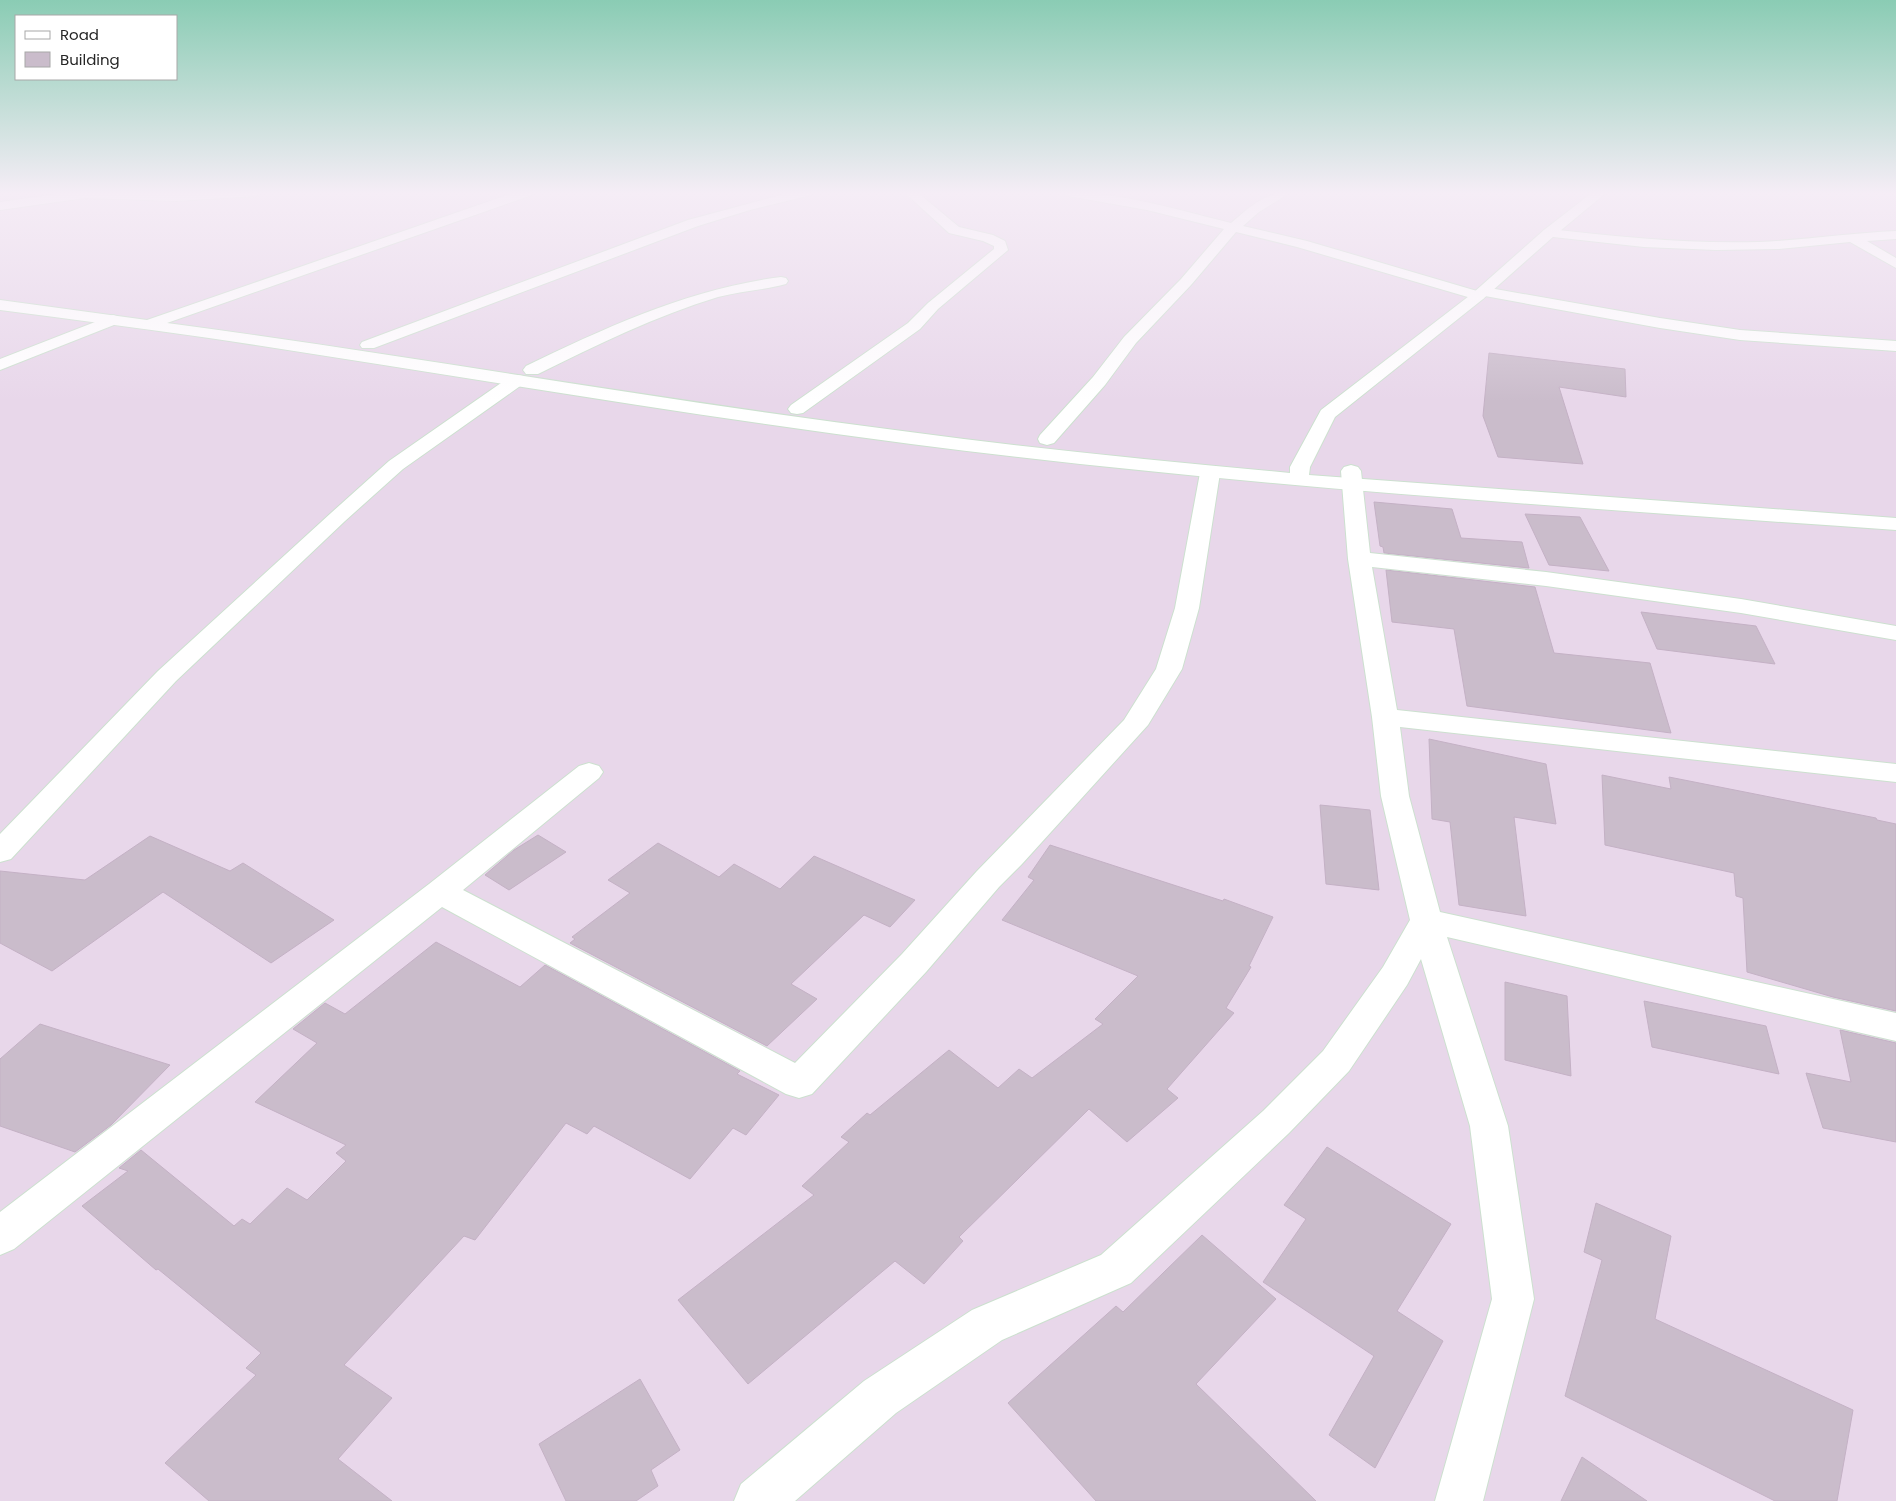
<svg xmlns="http://www.w3.org/2000/svg" width="1896" height="1501" font-family="Poppins,sans-serif">
<rect width="100%" height="100%" fill="#e8d7ea"/>
<path fill="#cabccb" stroke="#c4b1c5" d="M1489 353 1625 369 1626 397 1559 387 1583 464 1498 457 1483 416Z
M1374 502 1452 509 1461 538 1522 542 1529 568 1384 553 1383 547 1380 546Z
M1525 514 1580 517 1609 571 1549 565Z
M1386 570 1535 587 1554 653 1650 663 1671 733 1467 706 1454 629 1392 622Z
M1641 612 1756 626 1775 664 1657 649Z
M1429 739 1546 764 1556 824 1514 817 1526 916 1459 905 1450 822 1432 819Z
M1602 775 1671 789 1669 777 1876 818 1877 820 1896 824V1011L1833 997 1747 972 1743 898 1736 896 1734 873 1605 845Z
M1320 805 1370 810 1379 890 1326 884Z
M538 835 566 852 509 890 485 875 514 850Z
M150 836 230 871 243 863 334 920 271 963 163 892 52 971 0 943V871L85 880Z
M658 843 719 877 734 864 780 889 814 856 915 900 890 927 864 915 791 984 817 999 767 1046 570 943 575 939 572 937 630 893 608 880Z
M1050 845 1223 901 1224 899 1273 917 1249 966 1251 967 1226 1008 1234 1013 1167 1089 1178 1098 1127 1142 1089 1109 959 1237 963 1241 924 1284 895 1261 748 1384 678 1300 814 1195 802 1186 849 1142 841 1137 867 1113 870 1115 949 1050 998 1088 1019 1069 1032 1078 1103 1024 1095 1019 1138 976 1002 920 1034 880 1028 877Z
M436 942 520 987 545 965 740 1071 737 1074 779 1095 746 1135 733 1128 690 1179 594 1126 587 1134 566 1123 475 1240 464 1236 344 1365 392 1398 338 1459 392 1501H209L165 1463 256 1375 246 1368 261 1353 158 1269 156 1270 82 1206 128 1171 119 1168 141 1150 234 1226 242 1219 250 1224 287 1188 307 1200 346 1161 336 1153 346 1145 255 1102 317 1043 293 1029 325 1003 345 1014Z
M1505 982 1567 996 1571 1076 1505 1060Z
M1644 1001 1766 1026 1779 1074 1652 1047Z
M40 1024 170 1065 111 1125 75 1152 0 1126V1059Z
M1840 1030 1896 1043V1142L1823 1128 1806 1073 1851 1082Z
M1327 1147 1451 1224 1397 1311 1443 1341 1375 1468 1329 1435 1374 1356 1263 1282 1306 1219 1284 1205Z
M1596 1203 1671 1236 1655 1319 1853 1410 1837 1501H1775L1565 1396 1602 1260 1584 1252Z
M1202 1235 1276 1299 1196 1384 1316 1501H1096L1008 1403 1116 1306 1123 1312Z
M640 1379 680 1450 651 1470 658 1486 636 1501H566L539 1444Z
M1582 1457 1647 1501H1561Z"/>
<g fill="none" stroke-linecap="round" stroke-linejoin="round">
<defs>
<path id="street" d="M72 192H262L256 196 176 201 85 198 0 210V202Z
M904 192H917L959 227 993 235 1005 241 1008 250 938 309 920 329 803 413 797 414 791 413 788 409 791 405 908 323 928 303 994 249V246L983 241 949 233Z
M1062 192C1119 192 1175 209 1231 223 1250 207 1265 192 1291 192L1259 212 1243 226 1307 241 1477 291 1479 288 1484 287 1660 318 1740 330 1896 341V351L1740 340 1660 328 1485 296 1483 299 1478 300 1297 247 1236 232 1191 285 1136 343 1105 385 1054 443 1047 445 1040 443 1038 439 1040 435 1093 377 1124 337 1181 279 1224 229 1147 210 1068 196Z
M1549 229C1619 237 1689 244 1759 242 1805 240 1850 233 1896 231V239L1867 241 1896 258V268L1850 242 1779 249 1716 250 1644 247 1544 236 1542 233 1544 230Z
M781 277 786 278 788 281 786 284C764 290 741 291 718 297 656 316 596 345 538 374H526L523 370 526 366C609 326 689 289 781 277Z
M113 315 119 317 121 320 119 323 0 370V359Z
M517 375 523 376 526 380 523 384 403 469 345 521 176 681 11 859 0 862V834L158 671 331 513 389 461 511 376Z
M1351 465 1358 467 1361 471 1370 553 1546 572 1741 599 1896 626V640L1741 613 1546 586 1372 567 1397 710 1896 764V782L1400 727 1409 796 1440 912 1896 1013V1041L1447 937 1508 1126 1534 1299 1483 1501H1435L1492 1299 1470 1126 1421 959 1407 985 1349 1071 1289 1133 1131 1283 1002 1340 896 1413 795 1501H734L741 1484 864 1381 972 1310 1101 1255 1263 1111 1323 1051 1383 967 1410 920 1381 796 1372 717 1348 559 1341 471 1344 467Z
M1210 467 1217 469 1220 473 1199 608 1182 669 1148 725 1022 864 999 887 926 972 812 1094 799 1098 786 1094 442 907 14 1249 0 1255V1212L429 884 579 766 589 763 599 766 603 772 599 778 463 890 795 1063 902 954 977 871 1124 720 1156 669 1175 608 1200 473 1203 469Z"/>
<path id="secondary" d="M516 192H534L532 195 167 323C415 356 662 401 910 432 1036 449 1163 461 1290 473V467L1321 410 1473 293 1544 230 1593 192H1607L1554 236 1483 299 1335 417 1310 467 1309 475 1896 518V530C1567 507 1238 486 911 444 677 414 443 373 209 338 140 328 70 319 0 310V300L147 320Z
M792 192H813L811 195 750 210 698 226 374 348H362L360 345 362 342 688 220Z"/>
</defs>
<use href="#street" stroke="#cce0cf" stroke-width="2"/>
<use href="#secondary" stroke="#cce0cf" stroke-width="2"/>
<use href="#street" fill="#fff" fill-rule="evenodd"/>
<use href="#secondary" fill="#fff" fill-rule="evenodd"/>
</g>
<linearGradient id="sky" x2="0" y2="1"><stop stop-color="#8accb4"/><stop offset="0.48" stop-color="#f5edf6"/><stop offset="1" stop-color="#f5edf6" stop-opacity="0"/></linearGradient>
<rect width="1896" height="402" fill="url(#sky)"/>
<rect x="15" y="15" width="162" height="65" fill="#ffffff" stroke="#a8a8a8"/>
<rect x="25" y="31" width="25" height="8" fill="#ffffff" stroke="#a8a8a8"/>
<text x="60" y="40" font-size="15" fill="#262626">Road</text>
<rect x="25" y="52" width="25" height="15" fill="#cabccb" stroke="#a8a8a8"/>
<text x="60" y="65" font-size="15" fill="#262626">Building</text>
</svg>
